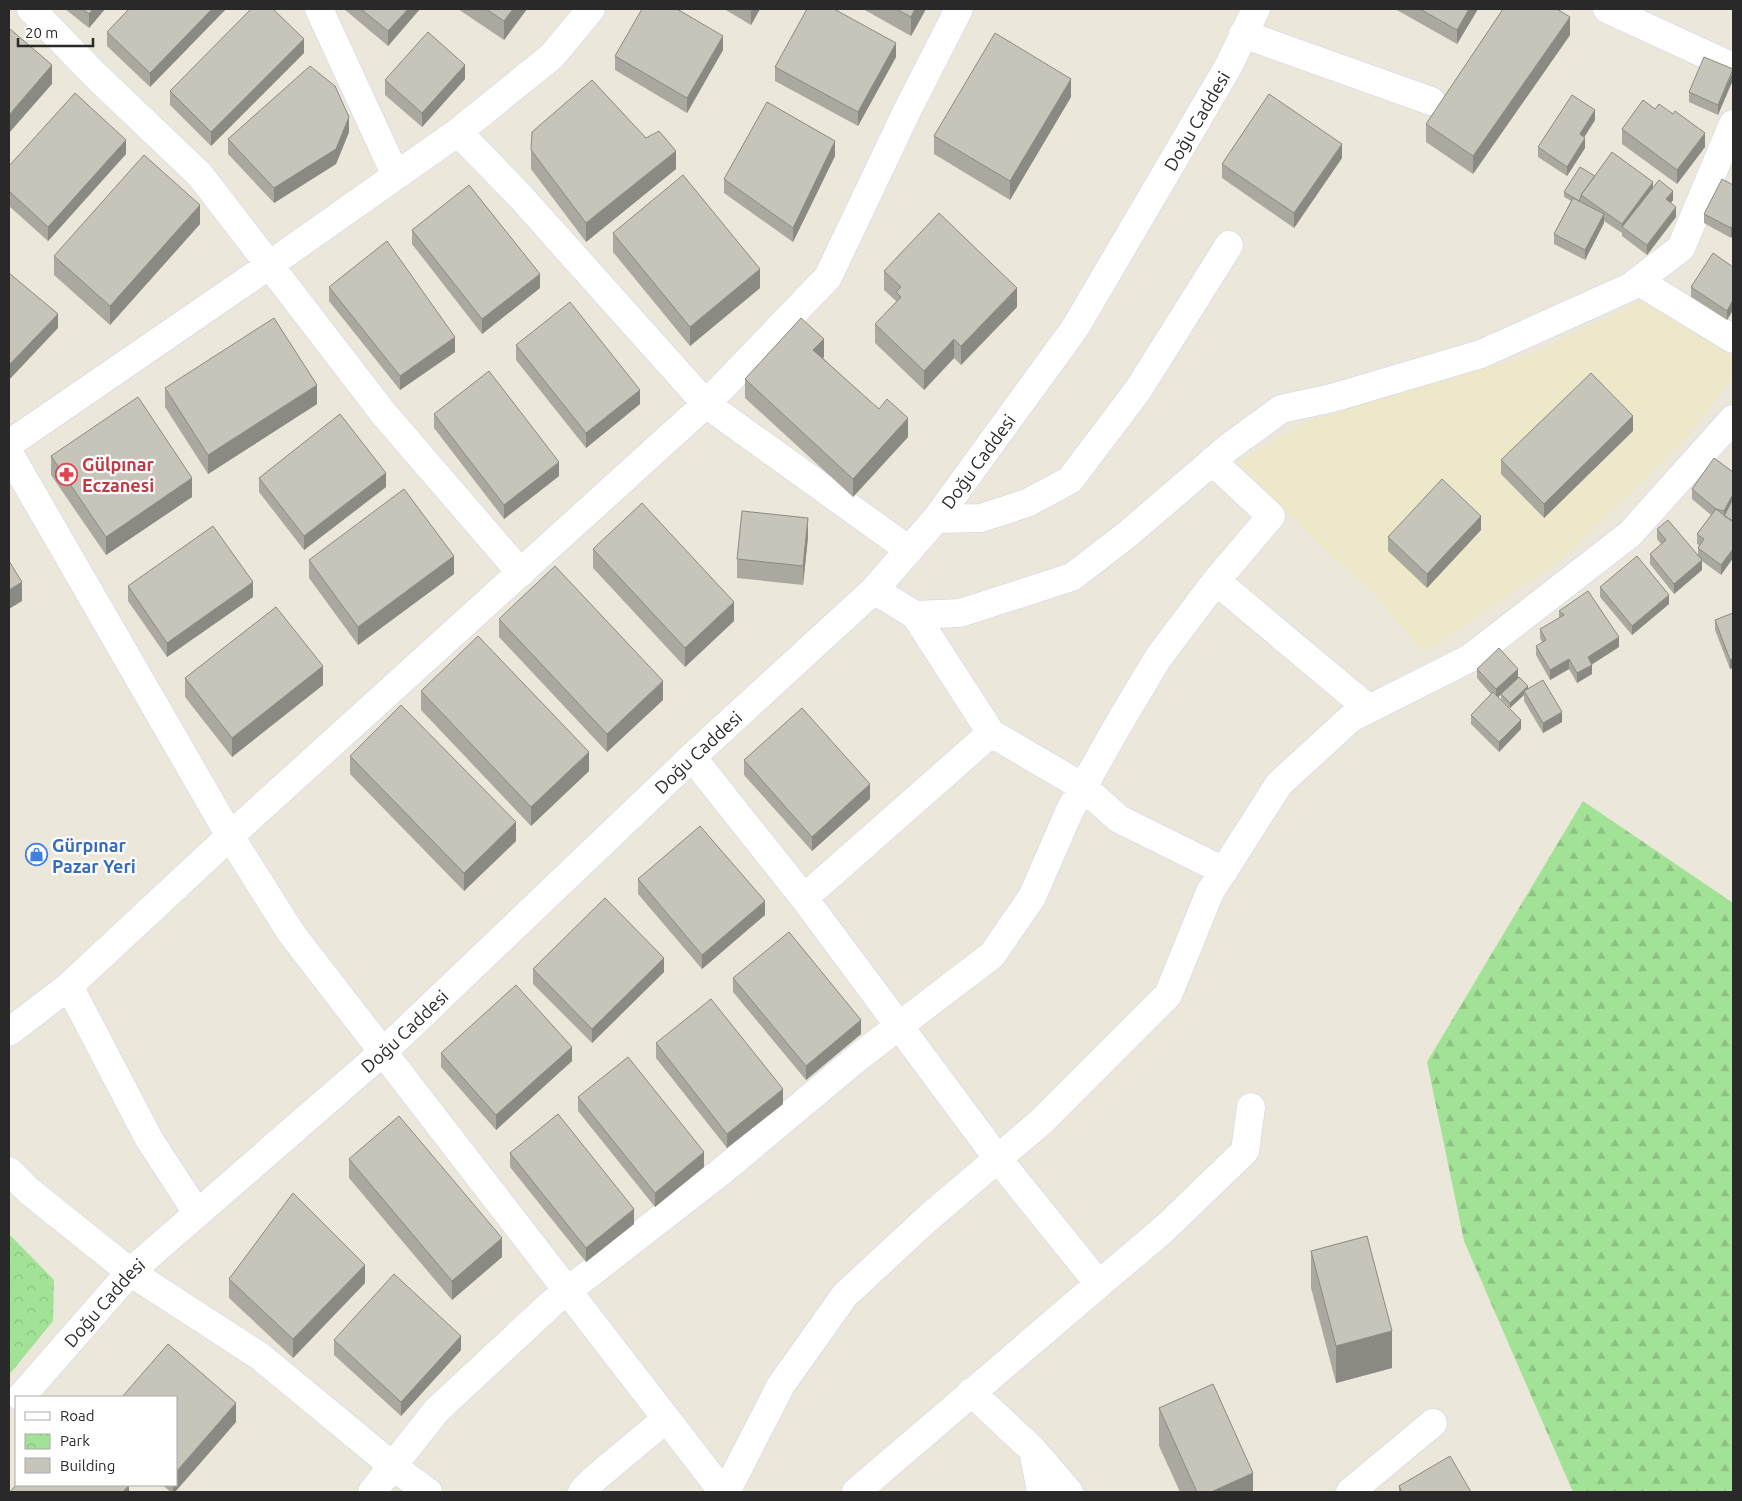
<svg xmlns="http://www.w3.org/2000/svg" width="1742" height="1501" font-family="Ubuntu,sans-serif">
<defs>
<pattern id="forest-firs" width="22" height="20" patternUnits="userSpaceOnUse" patternTransform="scale(1.25)"><rect width="22" height="20" fill="#a2e296"/><path d="M5 1l3.5 6h-7zM16 11l3.5 6h-7z" fill="#8cc281"/></pattern>
<pattern id="park-crowns" width="20" height="18" patternUnits="userSpaceOnUse" patternTransform="scale(1.25)"><rect width="20" height="18" fill="#a2e296"/><path d="M2 6a3 3 0 1 1 6 0M12 15a3 3 0 1 1 6 0" fill="none" stroke="#8cc281"/></pattern>
</defs>
<rect width="100%" height="100%" fill="#ebe7da"/>
<path fill="#ede8ca" d="M1641 301 1733 355V378L1681 445 1559 562 1424 653 1374 594 1316 541 1237 462 1311 420 1529 355Z"/>
<path fill="url(#forest-firs)" d="M1583 801 1733 903V1492H1573L1464 1241 1427 1062Z"/>
<path fill="url(#park-crowns)" d="M9 1234 54 1280 53 1321 9 1375Z"/>
<g fill="none" stroke-linecap="round" stroke-linejoin="round">
<defs>
<path id="street" d="M31 9 95 75 200 175 384 414 521 573
M319 9 396 176
M1607 9 1733 67
M1243 34 1431 101
M458 132 520 196 706 404 909 550
M1638 281 1733 339
M9 444 258 273 458 132 552 56 591 9
M9 453 230 836 291 933 723 1492
M1212 461 1271 516 1216 581 1369 709
M936 519 981 518 1027 503 1070 480 1138 390 1229 245
M874 590 915 615 960 613 1072 577 1129 533 1229 447 1281 409 1332 398 1481 354 1630 287 1681 248 1733 124
M915 615 991 733
M692 757 804 898 998 1159 1099 1284 1163 1230 1245 1151 1251 1107
M804 898 991 733 1083 787 1119 819 1224 871
M69 986 149 1139 197 1213
M9 1032 69 986 230 836 706 404 828 277 907 111 959 9
M130 1272 261 1357 394 1467 428 1492
M971 1392 1033 1450 1041 1492
M1034 1451 1069 1492
M372 1492 437 1410 552 1303 722 1171 861 1055 992 955 1032 897 1070 810 1121 720 1158 658 1216 581
M582 1492 593 1480 666 1419
M726 1492 781 1385 845 1295 927 1219 1042 1121 1168 995 1210 892 1279 784 1351 718 1470 658 1630 534 1733 419
M856 1492 1099 1284
M1350 1492 1433 1423"/>
<g id="secondary">
<path d="M9 1171 29 1191 130 1272"/>
<path id="s1" d="M21 1397 130 1272 383 1052 692 757 874 590 936 519 1075 328 1228 67 1256 9"/>
</g>
</defs>
<use href="#street" stroke="#d0d0e2" stroke-width="29"/>
<use href="#secondary" stroke="#d0d0e2" stroke-width="29"/>
<use href="#street" stroke="#fff" stroke-width="28"/>
<use href="#secondary" stroke="#fff" stroke-width="28"/>
</g>
<path fill="#aba99f" d="M65 9H105L89 28Z
M129 9H226L150 87 107 46V32Z
M344 9H420L388 46Z
M458 9H527L504 40Z
M724 9H760L751 25Z
M863 9H926L911 36Z
M1395 9H1478L1457 44Z
M1570 35 1473 174 1426 142V124Z
M723 50 687 113 615 70V56Z
M304 53 211 146 170 105V91Z
M896 57 858 126 775 81V67Z
M1733 69 1718 115 1689 102V92Z
M465 79 422 127 385 95V80Z
M1071 97 1010 200 934 154V136Z
M1595 120 1584 137 1585 148 1567 176 1538 157V147Z
M1622 129 1705 147 1677 184 1622 144Z
M349 132 336 164 274 203 228 154V139Z
M531 150 676 169 586 242 531 169Z
M126 154 48 241 9 206V166Z
M835 156 793 242 724 193V179Z
M1342 158 1294 228 1222 178V164Z
M1595 176 1653 188 1673 200 1671 203 1676 217 1647 255 1622 236V233L1604 221V223L1585 260 1554 244V234L1571 201 1564 197V192Z
M1733 185V234L1731 238 1704 223V214Z
M200 224 110 325 54 275V256Z
M412 230 540 288 482 334 412 244Z
M613 233 760 288 690 346 613 252Z
M1733 267V310L1727 320 1691 297V287Z
M884 271 1017 307 961 365 954 358 924 390 875 343V324L896 302V301L884 290Z
M329 287 455 352 400 390 329 301Z
M516 345 640 404 586 448 516 360Z
M824 357 823 358 908 437 853 497 745 398V379Z
M165 388 317 404 208 474 165 407Z
M434 414 559 476 504 519 434 428Z
M1633 431 1544 518 1501 474V460Z
M51 456 192 497 106 555 51 475Z
M1733 472V558L1721 575 1702 561V570L1674 594 1650 564V554L1661 544 1657 539V529L1698 555V548L1699 545 1697 544V534L1711 515 1692 499V489Z
M259 478 386 487 304 550 259 492Z
M1481 530 1427 588 1388 551V537Z
M808 537 803 585 737 578V559Z
M593 549 734 621 685 667 593 568Z
M309 560 454 574 358 645 309 578Z
M128 586 253 597 167 657 128 601Z
M1600 587 1669 604 1632 635 1600 597Z
M1559 611 1619 647 1592 664V674L1577 683 1569 669 1550 680 1536 655V646L1542 642 1540 638V629L1559 618Z
M1733 613 1730 669 1715 630V620Z
M499 619 663 700 607 752 499 637Z
M1477 669 1518 679 1498 697 1521 729 1499 752 1471 724V715L1491 694 1477 678Z
M185 678 323 685 232 757 185 697Z
M1528 689 1562 722 1543 733 1524 701V695L1510 708 1501 699V694Z
M421 691 589 771 531 826 421 710Z
M350 756 516 841 464 891 350 774Z
M744 760 870 799 812 851 744 775Z
M638 879 765 915 702 969 638 894Z
M533 969 664 972 592 1043 533 984Z
M733 978 861 1034 806 1080 733 992Z
M656 1043 783 1104 727 1148 656 1058Z
M441 1053 572 1061 496 1130 441 1067Z
M578 1097 704 1167 655 1207 578 1111Z
M510 1153 634 1224 586 1262 510 1167Z
M349 1159 502 1257 452 1300 349 1178Z
M1311 1251 1392 1368 1336 1383 1311 1288Z
M229 1279 365 1283 293 1358 229 1298Z
M334 1340 461 1350 401 1416 334 1355Z
M1159 1408 1253 1492H1180L1159 1446Z
M236 1422 175 1492H171L162 1485H176Z
M1399 1486 1471 1492H1399Z"/>
<path fill="#8b8a82" d="M93 9H105L89 28V14Z
M212 9H226L150 87V73Z
M408 9H420L388 46V31Z
M513 9H527L504 40V21Z
M752 9H760L751 25V10Z
M915 9H926L911 36V17Z
M1469 9H1478L1457 44V30Z
M1570 17V35L1473 174V156Z
M723 36V50L687 113V98Z
M304 39V53L211 146V132Z
M896 43V57L858 126V112Z
M52 65V84L9 133V115Z
M465 65V79L422 127V113Z
M1733 71V80L1718 115V105Z
M1071 79V97L1010 200V181Z
M1595 110V120L1580 144V134Z
M349 117V132L336 164 274 203V188Z
M1705 133V147L1677 184V170Z
M1585 138V148L1567 176V167Z
M126 140V154L48 241V227Z
M835 141V156L793 242V228Z
M1342 144V158L1294 228V213Z
M676 151V169L586 242V223Z
M1653 182V191L1622 227V234V224Z
M1673 191V200L1666 209V199Z
M200 205V224L110 325V306Z
M1676 207V217L1647 255V245Z
M1604 214V223L1585 260V250Z
M1733 225V234L1731 238V228Z
M760 269V288L690 346V327Z
M540 274V288L482 334V319Z
M1017 288V307L961 365V346Z
M1733 300V310L1727 320V311Z
M58 314V328L9 380V365Z
M455 337V352L400 390V376Z
M824 339V357L813 368V350Z
M954 339V358L924 390V371Z
M317 385V404L208 474V455Z
M640 390V404L586 448V433Z
M1633 416V431L1544 518V504Z
M908 418V437L853 497V479Z
M559 462V476L504 519V505Z
M386 473V487L304 550V536Z
M192 478V497L106 555V537Z
M1733 494V504L1724 516V511Z
M1481 516V530L1427 588V574Z
M808 518V537L803 585V566Z
M1733 549V558L1721 575V565Z
M454 556V574L358 645V627Z
M1702 560V570L1674 594V584Z
M22 582V601L9 609V590Z
M253 582V597L167 657V643Z
M1669 595V604L1632 635V626Z
M734 602V621L685 667V648Z
M1619 637V647L1588 667V657Z
M1733 658V668L1730 669V660Z
M1569 659V669L1550 680V670Z
M1592 665V674L1577 683V673Z
M323 666V685L232 757V738Z
M1518 669V679L1496 699V689Z
M663 681V700L607 752V734Z
M1528 686V691H1524V695L1510 708V703Z
M1562 712V722L1543 733V723Z
M1521 720V729L1499 752V742Z
M589 752V771L531 826V807Z
M870 784V799L812 851V837Z
M516 822V841L464 891V873Z
M765 901V915L702 969V955Z
M664 958V972L592 1043V1029Z
M861 1020V1034L806 1080V1066Z
M572 1047V1061L496 1130V1115Z
M783 1089V1104L727 1148V1134Z
M704 1152V1167L655 1207V1193Z
M634 1209V1224L586 1262V1248Z
M502 1238V1257L452 1300V1281Z
M365 1265V1283L293 1358V1339Z
M1392 1331V1368L1336 1383V1346Z
M461 1336V1350L401 1416V1402Z
M236 1403V1422L175 1492H173V1485H176V1472Z
M1253 1473V1492H1211Z
M129 1485V1492H123Z"/>
<path fill="#c7c5b9" stroke="#8b8a82" d="M82 9H93L89 14Z
M129 9H212L150 73 107 32Z
M251 9H273L304 39 211 132 170 91Z
M361 9H408L388 31Z
M486 9H513L504 21Z
M642 9H677L723 36 687 98 615 56Z
M807 9H834L896 43 858 112 775 67Z
M896 9H915L911 17Z
M1420 9H1469L1457 30Z
M1503 9H1557L1570 17 1473 156 1426 124Z
M9 28 52 65 9 115Z
M428 32 465 65 422 113 385 80Z
M995 33 1071 79 1010 181 934 136Z
M1704 57 1733 69 1718 105 1689 92Z
M310 66 335 86 349 117 336 149 274 188 228 139Z
M592 80 646 138 659 131 676 151 586 223 531 150 532 132Z
M75 93 126 140 48 227 9 191V166Z
M1269 94 1342 144 1294 213 1222 164Z
M1572 95 1595 110 1580 134 1585 138 1567 167 1538 147Z
M1643 100 1655 109 1659 104 1673 114 1675 111 1705 133 1677 170 1622 129Z
M767 102 835 141 793 228 724 179Z
M1612 152 1653 182 1622 224 1581 195Z
M144 155 200 205 110 306 54 256Z
M1580 167 1595 176 1581 195V197L1579 201 1564 192Z
M683 175 760 269 690 327 613 233Z
M1722 179 1733 185V225L1731 228 1704 214Z
M1659 180 1673 191 1666 199 1676 207 1647 245 1622 227Z
M469 185 540 274 482 319 412 230Z
M1573 198 1604 214 1585 250 1554 234Z
M939 213 1017 288 961 346 954 339 924 371 875 324 901 297 896 292 901 287 884 271Z
M387 241 455 337 400 376 329 287Z
M1713 253 1733 267V300L1727 311 1691 287Z
M9 273 58 314 9 365Z
M570 302 640 390 586 433 516 345Z
M274 318 317 385 208 455 165 388Z
M801 318 824 339 813 350 879 409 887 399 908 418 853 479 745 379Z
M489 371 559 462 504 505 434 414Z
M1591 373 1633 416 1544 504 1501 460Z
M138 397 192 478 106 537 51 456Z
M340 414 386 473 304 536 259 478Z
M1714 458 1733 472V494L1724 511 1716 509 1733 522V549L1721 565 1698 548 1704 539 1697 534 1716 509 1692 489Z
M1442 479 1481 516 1427 574 1388 537Z
M404 489 454 556 358 627 309 560Z
M1733 499V521L1724 516Z
M642 503 734 602 685 648 593 549Z
M742 511 808 518 803 566 737 559Z
M1668 520 1702 560 1674 584 1650 554 1666 540 1657 529Z
M213 526 253 582 167 643 128 586Z
M1637 556 1669 595 1632 626 1600 587Z
M9 561 22 582 9 590Z
M555 566 663 681 607 734 499 619Z
M1588 591 1619 637 1588 657 1592 665 1577 673 1569 659 1550 670 1536 646 1546 640 1540 629 1564 615 1559 611Z
M276 607 323 666 232 738 185 678Z
M1733 613V658L1730 660 1715 620Z
M478 636 589 752 531 807 421 691Z
M1499 648 1518 669 1496 689 1477 669Z
M1519 677 1528 686 1510 703 1501 694Z
M1543 680 1562 712 1543 723 1524 691Z
M1493 692 1521 720 1499 742 1471 715Z
M401 705 516 822 464 873 350 756Z
M802 708 870 784 812 837 744 760Z
M700 826 765 901 702 955 638 879Z
M605 898 664 958 592 1029 533 969Z
M789 932 861 1020 806 1066 733 978Z
M516 985 572 1047 496 1115 441 1053Z
M711 999 783 1089 727 1134 656 1043Z
M628 1057 704 1152 655 1193 578 1097Z
M558 1114 634 1209 586 1248 510 1153Z
M399 1116 502 1238 452 1281 349 1159Z
M293 1193 365 1265 293 1339 229 1279Z
M1367 1236 1392 1331 1336 1346 1311 1251Z
M394 1274 461 1336 401 1402 334 1340Z
M168 1344 236 1403 176 1472V1397H122Z
M1213 1384 1253 1473 1211 1492H1197L1159 1408Z
M1450 1456 1471 1492H1402L1399 1486Z
M16 1485H129L123 1492H10Z"/>
<defs>
<symbol id="pharmacy-ring" viewBox="-11 -11 22 22"><circle r="9.5" fill="#fff" stroke="#e0444e" stroke-width="1.5"/><path d="M-2-6h4v4h4v4h-4v4h-4v-4h-4v-4h4Z" fill="#e0444e"/></symbol>
<symbol id="shop-ring" viewBox="-11 -11 22 22"><circle r="9.5" fill="#fff" stroke="#3f7fe0" stroke-width="1.5"/><path d="M-5-2.5h2.3a2.7 3.5 0 0 1 5.4 0H5L5.5 6h-11ZM-1.5-2.5h3a1.5 2.3 0 0 0-3 0Z" fill="#3f7fe0"/></symbol>
</defs>
<g fill-rule="evenodd">
<use href="#pharmacy-ring" x="54" y="462" width="25" height="25"/>
<use href="#shop-ring" x="24" y="842" width="25" height="25"/>
</g>
<g text-anchor="middle" dominant-baseline="central" stroke-width="4.5" stroke-linejoin="round" paint-order="stroke">
<g font-size="18" fill="#292929" stroke="#fff">
<text stroke="none"><textPath href="#s1" startOffset="1746">Doğu Caddesi</textPath></text>
<text stroke="none"><textPath href="#s1" startOffset="1341">Doğu Caddesi</textPath></text>
<text stroke="none"><textPath href="#s1" startOffset="936">Doğu Caddesi</textPath></text>
<text stroke="none"><textPath href="#s1" startOffset="531">Doğu Caddesi</textPath></text>
<text stroke="none"><textPath href="#s1" startOffset="126">Doğu Caddesi</textPath></text>
</g>
<g font-size="18" font-weight="bold" fill="#be3a42" stroke="#fff" text-anchor="start">
<text x="82" y="464">Gülpınar<tspan x="82" dy="21">Eczanesi</tspan></text>
</g>
<g font-size="18" font-weight="bold" fill="#366cbe" stroke="#fff" text-anchor="start">
<text x="52" y="845">Gürpınar<tspan x="52" dy="21">Pazar Yeri</tspan></text>
</g>
</g>
<rect width="1742" height="1501" fill="none" stroke="#292929" stroke-width="20"/>
<rect x="15" y="1396" width="162" height="90" fill="#ffffff" stroke="#a9a9a9"/>
<rect x="25" y="1412" width="25" height="8" fill="#ffffff" stroke="#a9a9a9"/>
<text x="60" y="1421" font-size="15" fill="#292929">Road</text>
<rect x="25" y="1434" width="25" height="15" fill="url(#park-crowns)" stroke="#a9a9a9"/>
<text x="60" y="1446" font-size="15" fill="#292929">Park</text>
<rect x="25" y="1458" width="25" height="15" fill="#c7c5b9" stroke="#a9a9a9"/>
<text x="60" y="1471" font-size="15" fill="#292929">Building</text>
<path d="M18 38v8h75v-8" fill="none" stroke="#292929" stroke-width="2.5"/>
<text x="25" y="38" font-size="15" fill="#292929" stroke="#ffffff" stroke-width="4" paint-order="stroke">20 m</text>
</svg>
